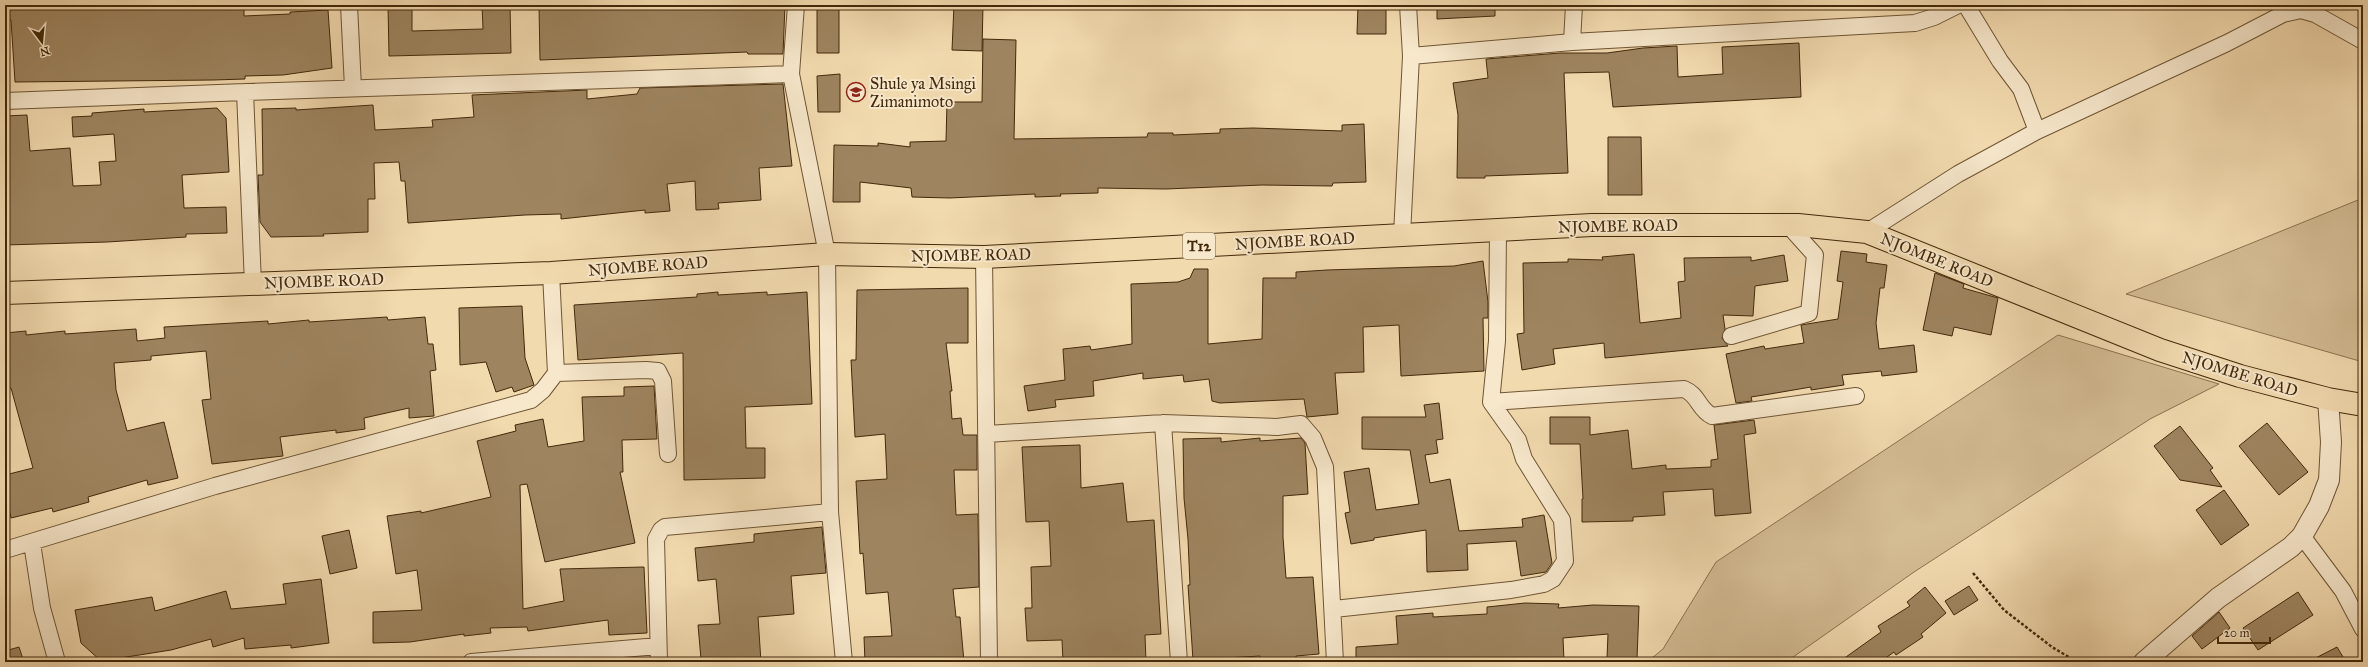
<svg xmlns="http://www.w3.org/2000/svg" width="2368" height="667" font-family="'IM FELL Great Primer',serif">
<rect width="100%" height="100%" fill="#f2daaf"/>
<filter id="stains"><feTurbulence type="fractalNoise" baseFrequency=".005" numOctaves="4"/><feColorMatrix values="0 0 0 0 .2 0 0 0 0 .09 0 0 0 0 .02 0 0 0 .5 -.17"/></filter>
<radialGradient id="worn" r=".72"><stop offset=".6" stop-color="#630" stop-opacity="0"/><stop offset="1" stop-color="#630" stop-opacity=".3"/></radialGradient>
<path fill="#d4bc93" stroke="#8b724e" d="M2363 198V362L2126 294Z
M2058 335 2219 384 2150 419 1914 572 1786 662H1647L1663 649 1716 562Z"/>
<path fill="#9e8560" stroke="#42290a" d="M6 5H244V16L290 14V12L328 10 332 68 283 75 245 76V79L213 80 15 82 11 20H7Z
M388 5H412V31L483 29 482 5H510L511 53 389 56Z
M539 5H785L783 54H748L747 52 540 60Z
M817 5H839V53H817Z
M954 5H983L982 51 952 50Z
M1358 5H1386V34H1357Z
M1437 5H1495V16L1437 19Z
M983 39 1016 40 1014 139 1147 137 1148 133H1173V135L1220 133V129L1253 128 1342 131V125L1364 124 1366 182 1333 183 1332 186 1262 185 1166 189 1098 188V193L1060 194 1061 196 1035 197V194L950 198 912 197 911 188 860 182V202H833L834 145 878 146V143L910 147V142L946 141 947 102H982Z
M1799 43 1801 97 1613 107 1609 72 1564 73 1568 173 1485 176V178H1457L1458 115 1453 83 1488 78 1486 59 1560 53H1607L1643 48 1677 46 1678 77 1723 74 1722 47Z
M840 74V112H818L817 76Z
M783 84 792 166 759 168 761 200 718 203 719 209 696 210 695 181 667 184 670 211 645 213V210L561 219V214L525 215 408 223 405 181H401L399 162 374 163 375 199H368V232L323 234 324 236 271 237 260 222 258 175H263L262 109 296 108V110L373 105 375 130 433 127 432 120 474 117 472 95 587 90V99L637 94 640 88Z
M217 108 226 118 229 172 182 175 184 208 226 207 227 233 186 234V237L107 242 5 245V116L27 115 30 151 70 148 73 186 101 185 99 162 116 161 114 134 73 137 72 117 92 116V113L144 109V112Z
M1608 137H1641L1642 195H1608Z
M1841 251 1867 254 1866 262 1887 265 1884 288H1880L1876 323 1879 349 1914 345 1917 372 1882 376 1881 371 1842 375 1844 385 1811 390V387L1770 394 1751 397 1752 401 1736 403 1726 354 1764 346 1765 349 1804 343 1801 325 1838 319 1843 282 1837 281Z
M1634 254 1640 323 1681 318 1678 282 1685 281 1684 258 1751 257V261L1784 255 1788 281 1755 286 1753 316 1723 315 1725 329 1722 338 1728 346 1605 358 1604 343 1553 349 1555 364 1522 370 1517 334 1524 333 1523 263 1568 262V259L1603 260 1602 257Z
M1483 261 1488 302V318H1483L1484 371 1401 376 1399 325 1363 327 1364 372 1335 373 1338 414 1307 417 1304 399 1220 403 1212 401 1209 379 1184 382 1183 375 1143 379V373L1093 381 1094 396 1055 400 1056 407 1028 411 1024 386 1065 380 1063 349 1090 346 1091 350 1132 344 1131 284 1178 282 1190 278 1194 269H1208V344L1262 339 1263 278H1296V272L1327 270 1454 266Z
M1935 273 1964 284 1963 288 1998 298 1991 335 1954 327 1952 336 1923 330Z
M968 288V343H946L952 391H950L952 419 961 418 963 435H977V470H954L956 515 978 514 979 587 953 589 956 617H960L964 662H865L864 637 892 636 888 592 866 594 863 553 860 554 856 481 887 479 885 434 855 437 851 360H856L857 290Z
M718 292V295L767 292V295L807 292 812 404 745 407 746 448H765V478L684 480 683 353 578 360 574 305 697 297V294Z
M522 306 525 358 534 385 514 392 512 387 496 392 486 362 460 365 459 308Z
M387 317 388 320 425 317 428 344H433L436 370 430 371 434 416 409 418V408L364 418 365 429 336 433V430L280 437 283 456 212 464 202 400 211 399 206 351 151 356V360L114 363 116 390 127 431 164 422 178 478 148 485 147 480 88 497 89 502 53 512 52 508 11 518 5 491V475L33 468 11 388 5 389V333L26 331V335L65 331V334L136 329 137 341 165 338 164 327 268 321V324L309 320V322Z
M654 386 657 439 622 440 623 472H620L635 543 545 562 527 484 520 485 523 609 564 601 560 569 644 567 647 633 609 635 608 620 528 631 527 627 490 628 491 633 464 636V634L410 642 373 643V612L422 610 417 570 396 574 387 516 421 511V513L491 497 477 441 516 431 515 425 543 419 548 447 584 441 582 397 624 396V387Z
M1439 403 1443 439 1436 440 1438 453 1425 455 1430 483 1450 479 1459 531 1523 527 1522 519 1544 515 1552 563 1546 572 1521 576 1516 541 1467 544 1468 570 1427 572 1426 530 1374 538V540L1351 544 1345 513 1350 512 1344 472 1369 468 1376 510 1419 504 1410 450 1362 449V417H1426L1424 405Z
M1550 417H1590V435L1628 430 1632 469 1666 465V469L1711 467V460L1718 459 1714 425 1754 420 1756 433 1744 435 1751 513 1715 516 1713 489 1663 492 1665 515 1633 517V521L1582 522V499H1583L1580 444H1550Z
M2267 423 2308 472 2279 495 2239 446Z
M2180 426 2213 468 2210 470 2222 487 2180 480 2154 446Z
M1221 438V442L1260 438V441L1301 438 1305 443 1308 494 1283 496V537L1286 578 1313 577 1319 654 1296 656 1297 662H1261L1260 656 1193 660 1188 585H1190L1188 539 1184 498 1183 439Z
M1080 445 1081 488 1123 483 1127 522 1154 520 1161 634 1145 635 1146 662H1063L1062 640 1027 641 1025 608H1032L1031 567 1051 566 1049 521 1026 522 1022 447Z
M2224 490 2249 525 2221 545 2196 510Z
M822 527 826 573 791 576 794 614 758 617 761 662H706V659H701L698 625 720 624 716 579 698 581 695 548 754 542V534Z
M349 530 357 568 330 574 322 536Z
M321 579 329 643 291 648V645L245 649 244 638 213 647 211 639 171 650 101 661 81 643 75 610 152 597 155 611 226 591 231 609 286 604 283 584Z
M1969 586 1978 600 1954 615 1945 601Z
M1925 587 1946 613 1921 634 1923 637 1896 655 1894 652 1880 662H1839L1881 632 1878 626 1910 606 1907 602Z
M2298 592 2313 615 2258 650 2243 628Z
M1525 603 1559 604 1558 608 1593 605 1639 606 1637 659 1607 658 1608 634 1563 638 1564 661 1356 662V647L1398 644 1396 616 1433 613V617L1487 614V607Z
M2219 612 2230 628 2202 649 2192 636Z
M19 647 24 662H5V651Z
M2337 647 2346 662H2308Z"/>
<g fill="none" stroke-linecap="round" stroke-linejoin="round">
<defs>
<path id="minor" d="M349 5 353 88
M796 5 791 74 827 254 830 512 844 662
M1966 5 2000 61 2021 89 2037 131
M1572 42 1574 5
M1411 56 1572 42 1915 23 1934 17 1958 5
M245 92 253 284
M5 101 245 92 791 74
M1867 232 1958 174 2037 131 2227 43 2283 14 2301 10 2315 14 2363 41
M1402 235 1411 56 1408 5
M984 257 989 662
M1731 336 1809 313 1815 255 1788 225
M556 373 646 370 658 371 663 381 668 454
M1491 402 1684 389C1699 395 1698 409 1712 416L1856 396
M1163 423 1179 662
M987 434 1163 423 1277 427 1301 424 1313 438 1325 467 1335 662
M2302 536 2343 591 2363 629
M32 543 42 608 57 662
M5 550 215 486 531 400 543 390 556 373 551 273
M1334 609 1511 590 1544 584 1553 579 1565 561 1562 520 1524 459 1518 440 1491 402 1497 341 1498 229
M471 662 658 646
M659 662 656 539 661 530 665 527 830 512"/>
<path id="tertiary" d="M2144 662 2218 598 2291 547 2302 536 2319 506 2329 480 2331 442 2328 399"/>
<path id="trunk" d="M5 293 551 273 827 254 984 257 1592 225H1798L1867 232 2160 350 2240 376 2328 399 2363 405"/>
</defs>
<use href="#minor" stroke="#6e5533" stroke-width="18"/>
<use href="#tertiary" stroke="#6e5533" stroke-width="22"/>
<use href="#trunk" stroke="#42290a" stroke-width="24"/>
<path stroke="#42290a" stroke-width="2.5" stroke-dasharray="3 2" stroke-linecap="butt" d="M1973 573 2004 610 2052 647 2077 662"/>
<use href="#minor" stroke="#f7e7cb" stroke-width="16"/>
<use href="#tertiary" stroke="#f7e7cb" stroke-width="20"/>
<use href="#trunk" stroke="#f2daaf" stroke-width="22"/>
</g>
<defs>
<symbol id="school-ring" viewBox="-11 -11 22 22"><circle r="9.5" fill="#f7e7cb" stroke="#8f2418" stroke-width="1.5"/><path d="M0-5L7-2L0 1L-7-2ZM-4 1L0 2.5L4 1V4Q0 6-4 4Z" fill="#8f2418"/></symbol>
</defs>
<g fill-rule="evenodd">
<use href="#school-ring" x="845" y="81" width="22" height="22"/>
</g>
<g text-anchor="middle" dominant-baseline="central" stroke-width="4" stroke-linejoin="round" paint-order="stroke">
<rect fill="#f7e7cb" stroke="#786244" stroke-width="1" x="1183" y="233" width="32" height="26" rx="3"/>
<g font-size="15" font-weight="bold" fill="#42290a">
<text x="1199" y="246">T12</text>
</g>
<g font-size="16" fill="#42290a" stroke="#f7e7cb" text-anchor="start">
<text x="870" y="83">Shule ya Msingi<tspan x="870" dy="18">Zimanimoto</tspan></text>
</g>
<g font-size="16" fill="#42290a" stroke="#f7e7cb">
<text transform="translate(1618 226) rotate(-1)">NJOMBE ROAD</text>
<text transform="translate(1295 241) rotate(-3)">NJOMBE ROAD</text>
<text transform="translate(971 255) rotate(-1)">NJOMBE ROAD</text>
<text transform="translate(1937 260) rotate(22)">NJOMBE ROAD</text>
<text transform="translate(648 266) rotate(-4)">NJOMBE ROAD</text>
<text transform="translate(324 281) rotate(-2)">NJOMBE ROAD</text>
<text transform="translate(2240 374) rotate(17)">NJOMBE ROAD</text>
</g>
</g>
<rect width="2368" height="667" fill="none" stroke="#f2daaf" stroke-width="20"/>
<rect x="6" y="6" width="2356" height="655" fill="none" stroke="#42290a" stroke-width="2"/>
<rect x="10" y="10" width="2348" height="647" fill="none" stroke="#42290a"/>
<g transform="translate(42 42) rotate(164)" stroke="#f7e7cb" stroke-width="3" paint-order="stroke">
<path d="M0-3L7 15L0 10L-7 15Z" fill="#42290a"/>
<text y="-6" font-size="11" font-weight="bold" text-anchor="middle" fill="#42290a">N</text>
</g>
<path d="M2218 637v6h52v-6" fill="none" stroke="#42290a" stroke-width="2"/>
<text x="2224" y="637" font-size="12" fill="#42290a" stroke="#f7e7cb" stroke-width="3" paint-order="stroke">20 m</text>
<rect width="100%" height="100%" filter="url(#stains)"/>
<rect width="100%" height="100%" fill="url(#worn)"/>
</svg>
